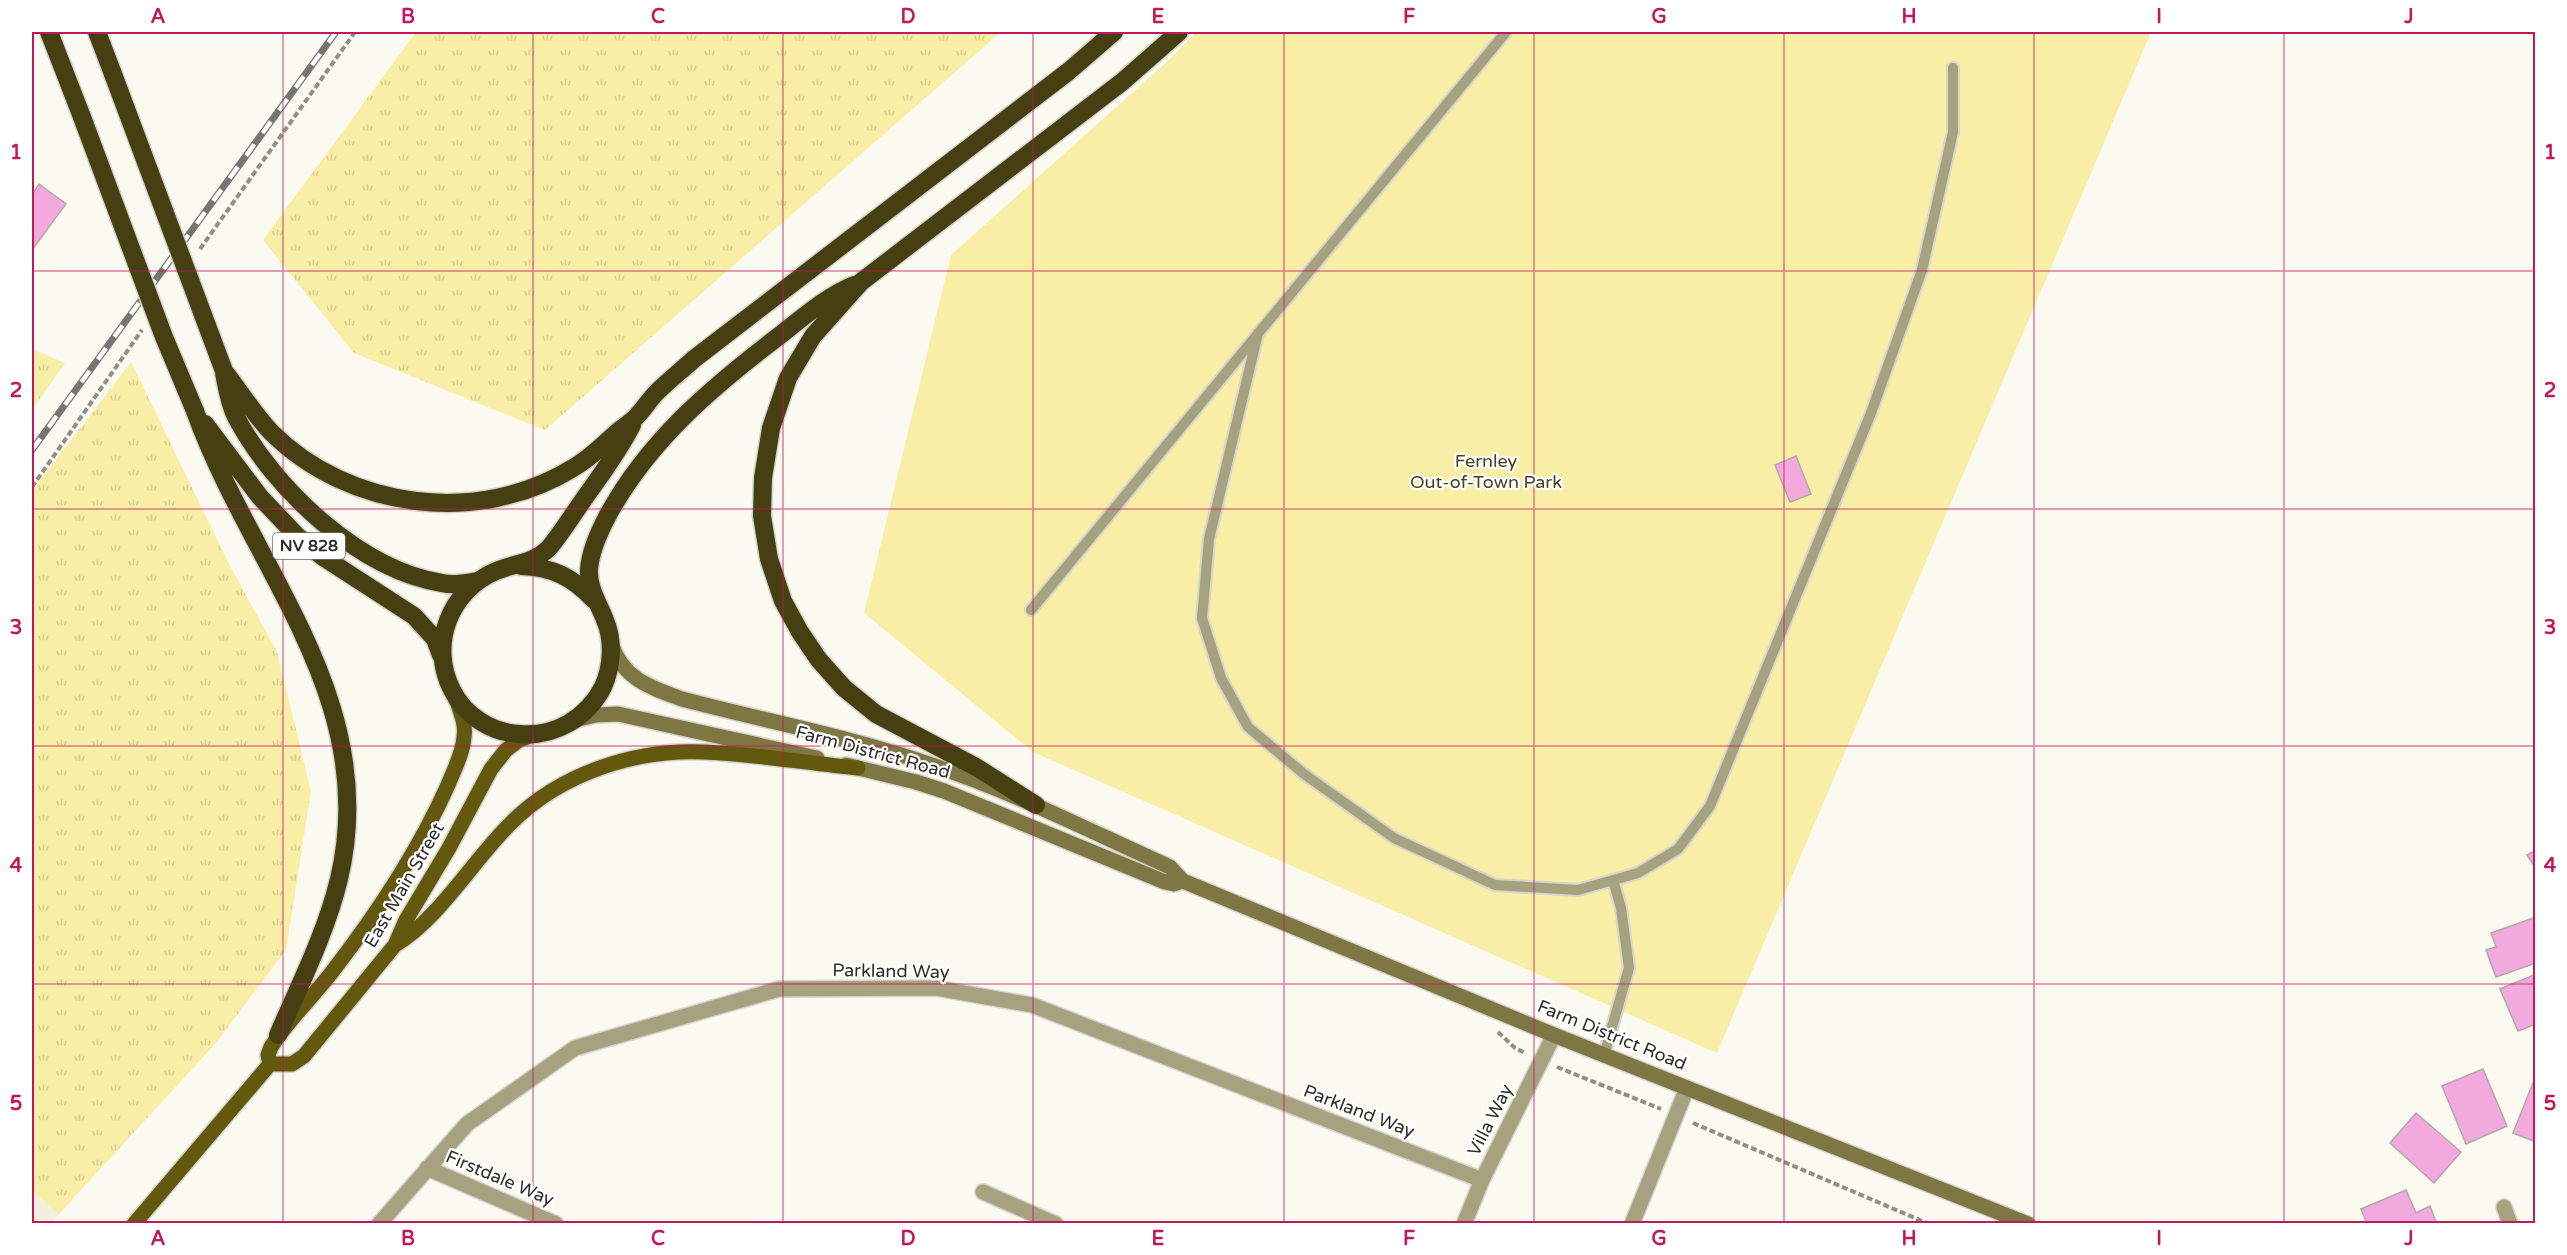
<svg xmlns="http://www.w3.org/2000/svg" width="2567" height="1255" font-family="'Varela Round',sans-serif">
<defs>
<pattern id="grass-tufts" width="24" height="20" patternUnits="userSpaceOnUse" patternTransform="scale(1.5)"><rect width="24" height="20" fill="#f8eea5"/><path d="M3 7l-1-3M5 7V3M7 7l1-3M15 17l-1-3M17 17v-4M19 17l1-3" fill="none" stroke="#d5cc8e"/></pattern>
</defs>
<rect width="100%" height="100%" fill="#fbfaf0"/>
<path fill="#f1efdd" d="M32 1191 59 1214 51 1223H32Z"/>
<path fill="url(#grass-tufts)" d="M416 32H1001L545 430 354 353 263 240Z
M32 349 65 363 32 410Z
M131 362 228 562 277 652 311 791 286 950 216 1043 59 1214 32 1191V491Z"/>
<path fill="#f8eea5" d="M1196 32H2151L1717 1053 1033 752 864 613 951 255 1169 60Z"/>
<path fill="#f2a9db" stroke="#b1a8ae" stroke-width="1.5" d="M39 184 66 204 32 250V195Z
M1796 456 1811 494 1790 502 1775 465Z
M2536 850V869L2527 855Z
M2536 917V963L2496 977 2486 950 2496 947 2491 933Z
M2536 974V1024L2518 1031 2500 989Z
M2483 1069 2507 1126 2466 1144 2442 1086Z
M2533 1083 2536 1084V1142L2513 1133Z
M2416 1113 2461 1152 2434 1183 2390 1143Z
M2406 1190 2416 1213 2430 1206 2437 1224H2367L2361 1209Z"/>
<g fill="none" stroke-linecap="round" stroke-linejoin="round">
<defs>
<path id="lane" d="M1258 333 1209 539 1202 618 1221 678 1248 727 1304 774 1394 838 1495 885 1578 890 1638 873 1678 849 1710 806 1871 413 1922 270 1953 132V68
M1031 610 1506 32
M1604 1055 1629 968 1621 908 1613 880"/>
<path id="street" d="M427 1168 556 1224
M983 1192 1056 1224
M2504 1207 2510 1224
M379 1224 467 1124 575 1048 779 989 936 988 1032 1005 1482 1180
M1464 1224 1482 1180 1554 1035
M1632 1224 1687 1088"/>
<path id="secondary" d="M611 643C623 679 649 687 682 699 765 721 851 737 932 765 1014 792 1092 832 1170 867L1183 881 1554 1035 2028 1224
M575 720 596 715 618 714 817 758
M846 765 916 782 944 791 1165 882 1174 884 1183 881"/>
<path id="primary" d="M395 945C439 919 473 860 511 823 560 774 634 749 703 752 754 754 807 763 858 768
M270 1064H292L304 1056 395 945 406 920 449 848 491 769 506 750 519 740 533 735
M270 1064 268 1055 271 1047C288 1020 312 998 332 972 377 914 418 852 448 785 454 770 463 753 464 737 466 724 461 714 457 701
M134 1224 270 1064"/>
<path id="highway" d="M49 32 82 117
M97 32 113 74
M224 371C239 390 254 414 271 432 349 510 479 526 573 468 589 459 602 446 615 434 622 428 630 423 636 417 644 409 649 400 657 392 669 380 682 370 694 359L1069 71 1114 32
M224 373C227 388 229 403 236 417 274 489 360 570 442 583 454 586 466 583 478 581
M195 411C251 568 382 699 339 879 326 933 300 984 278 1035
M205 424 260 497 297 536 323 557 414 616 435 639 441 655
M632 425C617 455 596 481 577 509 568 522 559 536 549 548 533 564 515 563 496 571 449 591 429 645 452 690 465 716 492 733 520 734 555 737 587 718 603 687 612 667 614 641 605 620 599 604 588 588 589 570 590 551 599 532 608 515 649 440 712 387 779 336 802 318 827 296 854 285
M521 566C552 567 573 577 594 600
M1036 805 976 767 876 714 844 688 819 660 800 632 783 601 769 559 762 516 763 478 771 428 788 378 813 336 861 282 1122 82 1179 32"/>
</defs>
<use href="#lane" stroke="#d6d5cc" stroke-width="14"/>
<use href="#street" stroke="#d6d5cc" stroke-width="18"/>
<use href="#secondary" stroke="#d6d5cc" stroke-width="18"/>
<use href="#primary" stroke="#d6d5cc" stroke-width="18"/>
<use href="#highway" stroke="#d6d5cc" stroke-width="21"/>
<path stroke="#8f8f88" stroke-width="4" stroke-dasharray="6 3" stroke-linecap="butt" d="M200 249 355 32
M32 487 142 330
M1498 1032 1515 1048 1525 1053
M1557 1067 1661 1109
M1693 1123 1929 1224"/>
<use href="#lane" stroke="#a6a17f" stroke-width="10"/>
<use href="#street" stroke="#a6a17f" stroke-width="15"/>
<use href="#secondary" stroke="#7e7743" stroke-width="15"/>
<use href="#primary" stroke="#62580e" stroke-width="15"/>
<use href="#highway" stroke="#453f12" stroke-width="18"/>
<defs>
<path id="rail" d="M32 450 336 32"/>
</defs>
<use href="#rail" stroke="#767670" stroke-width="7"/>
<use href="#rail" stroke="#fff" stroke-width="4.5" stroke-dasharray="14" stroke-linecap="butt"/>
<defs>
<path id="highway-bridge" d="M113 74 224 371
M82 117 164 337 195 411"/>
</defs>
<use href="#highway-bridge" stroke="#d6d5cc" stroke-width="21" stroke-linecap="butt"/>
<use href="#highway-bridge" stroke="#453f12" stroke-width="18"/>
</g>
<path fill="none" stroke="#c2185b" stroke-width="1.5" stroke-opacity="0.55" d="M283 32V1224M533 32V1224M783 32V1224M1033 32V1224M1284 32V1224M1534 32V1224M1784 32V1224M2034 32V1224M2284 32V1224M32 271H2536M32 509H2536M32 746H2536M32 984H2536"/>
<g text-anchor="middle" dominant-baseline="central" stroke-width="4.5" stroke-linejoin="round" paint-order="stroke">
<rect fill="#fff" stroke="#6b6b68" stroke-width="1.5" x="273" y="533" width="72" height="26" rx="4.5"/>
<g font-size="16" font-weight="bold" fill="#2c2c28">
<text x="309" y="546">NV 828</text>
</g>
<g font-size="18" fill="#47421e" stroke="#fff">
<text x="1486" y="461">Fernley<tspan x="1486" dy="21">Out-of-Town Park</tspan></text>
</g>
<g font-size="18" fill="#2c2c28" stroke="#fff">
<text transform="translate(873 752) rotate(15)">Farm District Road</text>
<text transform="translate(404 885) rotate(-60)">East Main Street</text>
<text transform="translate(891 971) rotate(1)">Parkland Way</text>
<text transform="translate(1612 1035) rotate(22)">Farm District Road</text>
<text transform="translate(1359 1111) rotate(21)">Parkland Way</text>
<text transform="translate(1490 1120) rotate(-63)">Villa Way</text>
<text transform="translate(500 1178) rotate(23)">Firstdale Way</text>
</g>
</g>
<rect width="2567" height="1255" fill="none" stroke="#ffffff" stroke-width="66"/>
<rect x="33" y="33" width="2501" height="1189" fill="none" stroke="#c2185b" stroke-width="2"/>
<g font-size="20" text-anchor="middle" font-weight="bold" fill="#c2185b">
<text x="158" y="23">A</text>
<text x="408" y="23">B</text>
<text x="658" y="23">C</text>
<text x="908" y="23">D</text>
<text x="1158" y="23">E</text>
<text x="1409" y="23">F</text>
<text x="1659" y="23">G</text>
<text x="1909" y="23">H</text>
<text x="2159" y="23">I</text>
<text x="2409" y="23">J</text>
<text x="16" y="159">1</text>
<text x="2550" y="159">1</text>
<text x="16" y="397">2</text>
<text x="2550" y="397">2</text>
<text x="16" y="634">3</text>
<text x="2550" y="634">3</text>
<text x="16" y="872">4</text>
<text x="2550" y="872">4</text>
<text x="16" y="1110">5</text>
<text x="2550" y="1110">5</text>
<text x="158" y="1245">A</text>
<text x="408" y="1245">B</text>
<text x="658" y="1245">C</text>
<text x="908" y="1245">D</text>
<text x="1158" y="1245">E</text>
<text x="1409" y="1245">F</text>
<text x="1659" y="1245">G</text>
<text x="1909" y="1245">H</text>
<text x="2159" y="1245">I</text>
<text x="2409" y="1245">J</text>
</g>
</svg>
